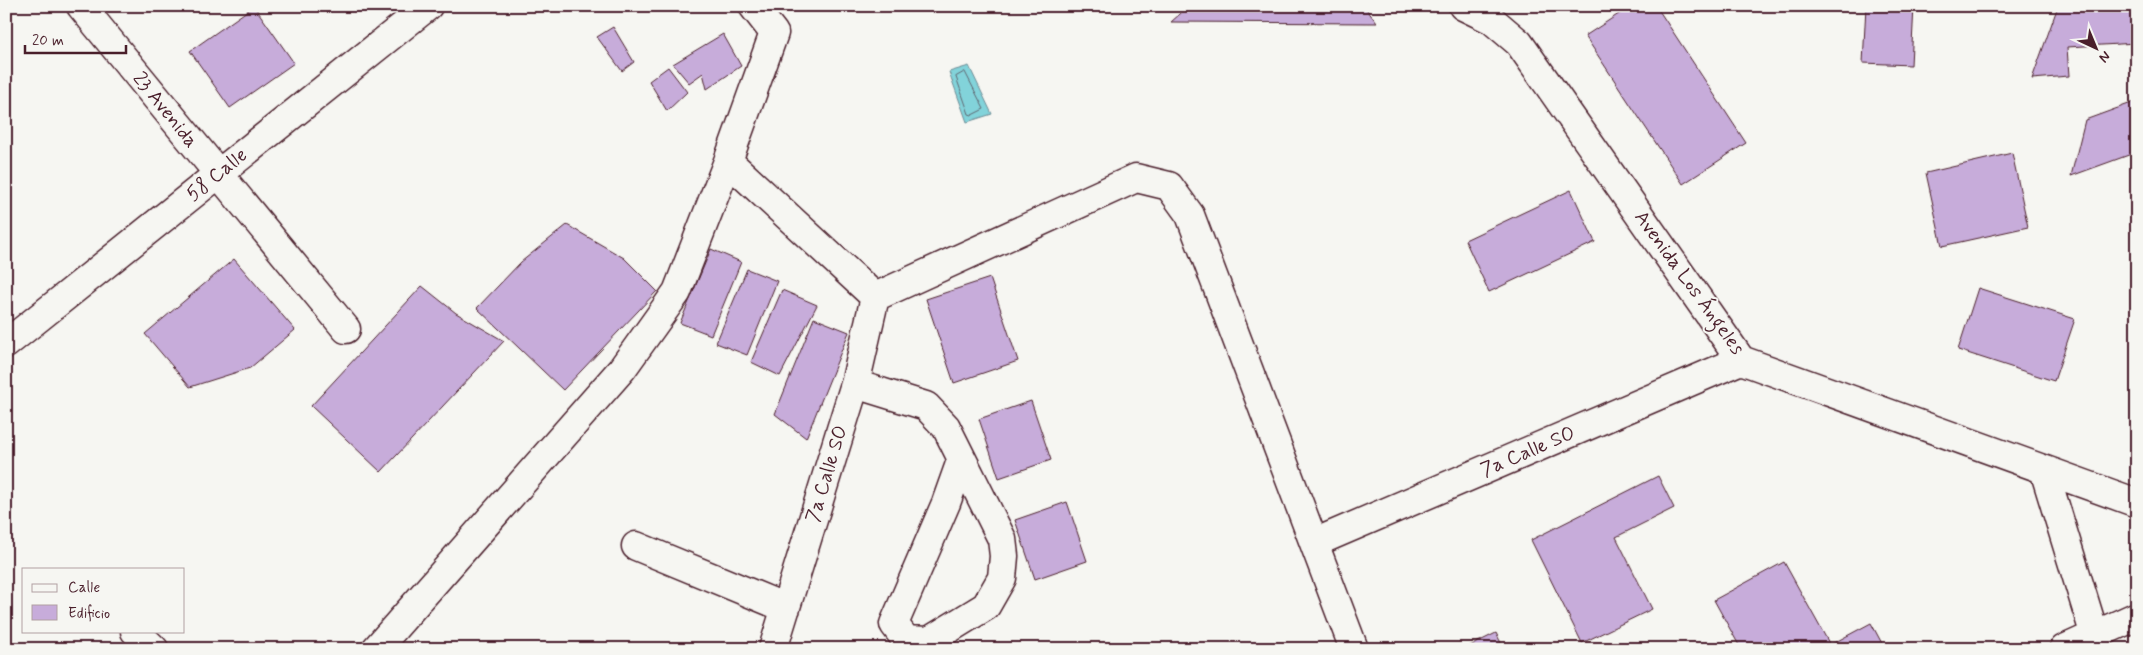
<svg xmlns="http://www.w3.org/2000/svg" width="2143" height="655" font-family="Mynerve,sans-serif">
<rect width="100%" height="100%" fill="#f6f6f2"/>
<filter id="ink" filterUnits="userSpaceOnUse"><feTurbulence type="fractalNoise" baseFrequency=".02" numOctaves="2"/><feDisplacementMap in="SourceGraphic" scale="10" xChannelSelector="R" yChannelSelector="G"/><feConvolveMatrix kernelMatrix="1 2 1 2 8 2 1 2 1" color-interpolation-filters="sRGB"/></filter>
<g filter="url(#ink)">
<path fill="#82d3da" stroke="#6c8b94" d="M969 66 992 114 967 122 949 72Z"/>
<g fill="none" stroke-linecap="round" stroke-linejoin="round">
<path stroke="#606771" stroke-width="1" d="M965 72 984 109 972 115 969 114 956 77Z"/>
</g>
<path fill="#c7acda" stroke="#4a1f2b" d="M254 6 294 63 230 108 190 51Z
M1189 6H1364L1377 23 1171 22Z
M1631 6H1656L1746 143 1683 184 1585 36Z
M1866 6H1914L1911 65 1863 63Z
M2058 6H2137V43L2067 47 2069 76 2032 79Z
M613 27 634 62 622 71 597 37Z
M723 34 741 66 707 89 703 73 689 83 673 64Z
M668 67 687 92 667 111 649 81Z
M2137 101V152L2071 176 2085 120Z
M2012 153 2028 227 1942 246 1926 173Z
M1571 190 1595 242 1489 292 1465 240Z
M567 225 624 258 657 291 563 390 477 308 521 262Z
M711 249 741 262 711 335 680 323Z
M234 259 295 330 250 368 190 387 145 334Z
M747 269 777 281 747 355 716 343Z
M990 278 1018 361 954 383 926 299Z
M422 286 456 313 504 341 381 472 311 406Z
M1978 288 2075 319 2054 381 1958 350Z
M782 290 817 305 780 376 751 362Z
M814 318 849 332 806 438 775 414Z
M1031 401 1051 460 999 478 979 419Z
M1658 476 1674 508 1616 537 1652 609 1582 643 1531 540Z
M1067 502 1087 561 1035 579 1015 520Z
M1784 562 1830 645 1871 623 1885 649H1741L1714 600Z
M1496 633 1504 649H1464Z"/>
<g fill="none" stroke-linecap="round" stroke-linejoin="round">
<defs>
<path id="minor" d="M81 6 346 329
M1463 6 1492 20 1519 43 1741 360 2137 503
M728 161 875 297 1136 178 1169 186 1190 215 1354 649
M6 344 428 6
M855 384 926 406 946 427 1002 539 1004 556 1002 578 986 606 929 641 906 640 894 624 946 503 961 461
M2044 470 2099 649
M1314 543 1741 360
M636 546 786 608
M135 631 154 649
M376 649 622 369 677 292 728 161 774 33 753 6
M773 649 855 384 875 297
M2064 649 2137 616"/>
</defs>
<use href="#minor" stroke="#4a1f2b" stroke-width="31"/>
<use href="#minor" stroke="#f6f6f2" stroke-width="28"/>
</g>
</g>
<g text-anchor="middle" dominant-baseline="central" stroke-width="4" stroke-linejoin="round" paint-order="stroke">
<g font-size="20" fill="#4a1f2b" stroke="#f6f6f2">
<text transform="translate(165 110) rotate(51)">23 Avenida</text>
<text transform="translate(217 175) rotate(-39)">58 Calle</text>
<text transform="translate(1689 283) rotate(54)">Avenida Los Ángeles</text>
<text transform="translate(1528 452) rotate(-23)">7a Calle SO</text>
<text transform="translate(827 474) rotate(-73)">7a Calle SO</text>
</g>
</g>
<rect width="2143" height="655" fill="none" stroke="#f6f6f2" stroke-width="25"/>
<rect x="12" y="12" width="2118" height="630" fill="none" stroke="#4a1f2b" stroke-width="2" filter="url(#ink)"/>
<rect x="22" y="568" width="162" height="65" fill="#f6f6f2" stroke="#b1a0a2"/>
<rect x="32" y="584" width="25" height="8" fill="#f6f6f2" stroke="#b1a0a2"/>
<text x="68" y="592" font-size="15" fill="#4a1f2b">Calle</text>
<rect x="32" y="605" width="25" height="15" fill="#c7acda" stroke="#b1a0a2"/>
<text x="68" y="618" font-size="15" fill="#4a1f2b">Edificio</text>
<g transform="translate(2096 48) rotate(136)" stroke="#f6f6f2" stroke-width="4" paint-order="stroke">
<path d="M0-4L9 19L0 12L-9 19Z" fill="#4a1f2b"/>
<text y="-8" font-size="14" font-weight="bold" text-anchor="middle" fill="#4a1f2b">N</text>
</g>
<path d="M25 45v8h101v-8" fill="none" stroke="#4a1f2b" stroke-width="2.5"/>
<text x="32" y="45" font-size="15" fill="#4a1f2b" stroke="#f6f6f2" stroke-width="4" paint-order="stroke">20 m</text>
</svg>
